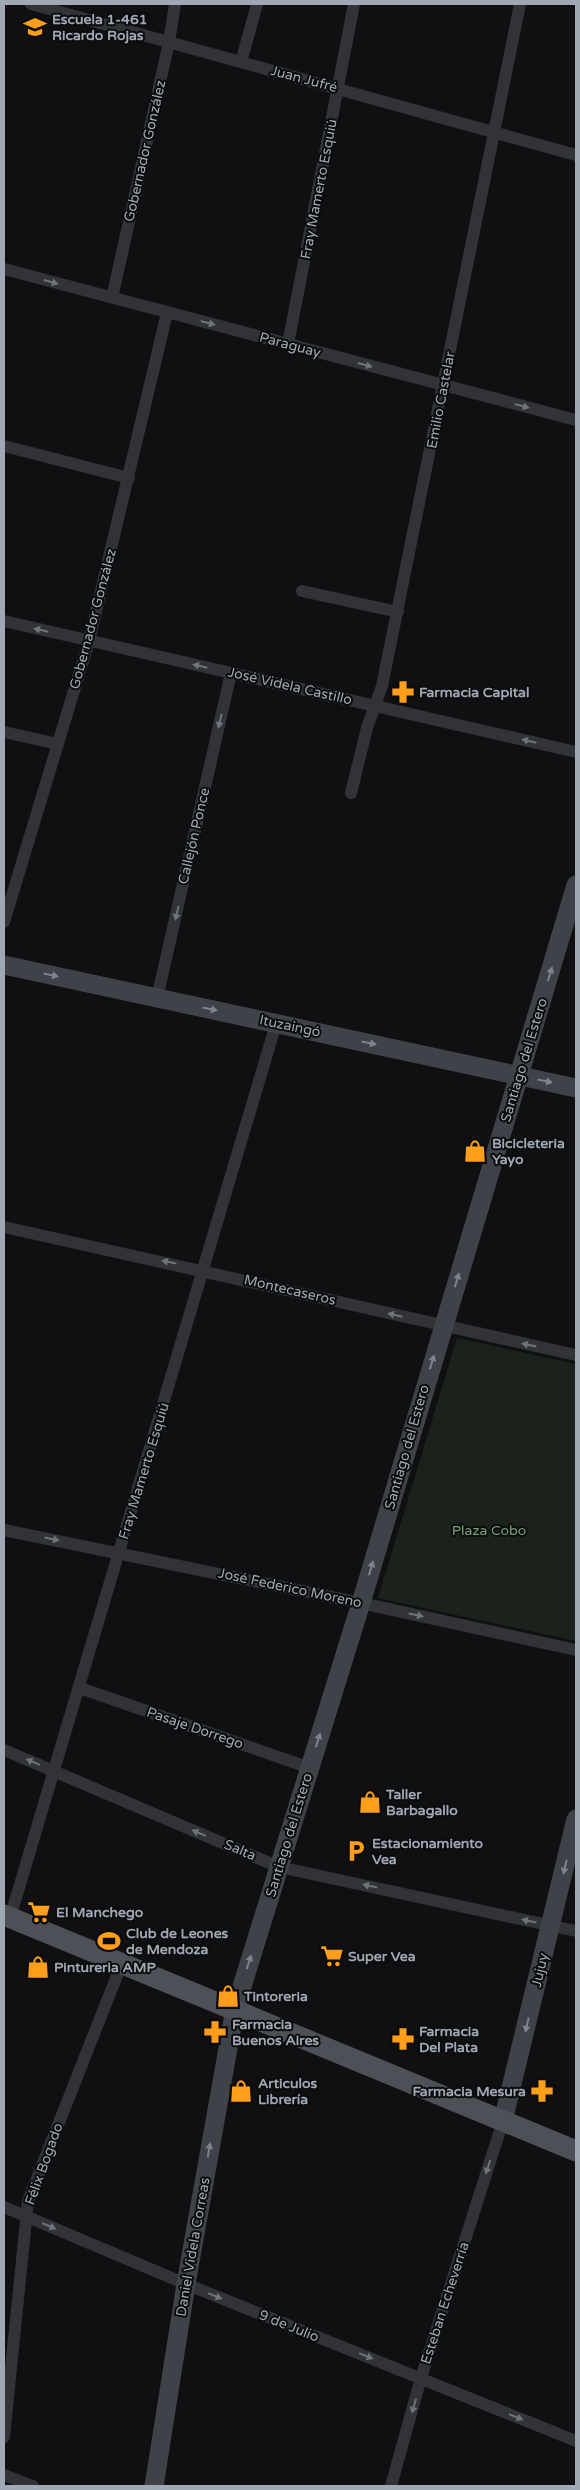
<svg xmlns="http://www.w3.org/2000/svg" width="580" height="2490" font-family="'Varela Round',sans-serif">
<rect width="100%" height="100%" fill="#101012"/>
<path fill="#1a221b" d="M457 1338 576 1364V1641L378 1598Z"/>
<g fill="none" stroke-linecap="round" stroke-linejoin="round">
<path stroke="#313337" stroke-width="12" d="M31 4 576 155
M241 62 257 4
M4 269 576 420
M112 298 169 42 175 4
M288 344 354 4
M4 446 129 478
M302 591 398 612
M4 621 576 752
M4 732 58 744
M351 793 367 728 382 686 520 4
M4 922 89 641 167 313
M157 998 231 673
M4 1227C195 1268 385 1314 576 1355
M4 1530 361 1603 576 1650
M80 1688 310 1768
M4 1750 279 1867 576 1931
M10 1918 276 1024
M4 2207 186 2284 576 2441
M4 2437 28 2201 122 1963
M4 2475 33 2486
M391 2486 421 2378 503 2121"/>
<path stroke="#3f4248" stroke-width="19" d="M4 965 576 1088
M503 2121 576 1819
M154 2486 186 2284 235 2009 361 1603 576 885"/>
<path stroke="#4d5057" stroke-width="21" d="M4 1915 576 2151"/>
</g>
<defs><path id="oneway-solid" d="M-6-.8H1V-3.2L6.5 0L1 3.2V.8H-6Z" transform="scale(1.25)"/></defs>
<g fill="#6e737c">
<use href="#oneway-solid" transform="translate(51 282) rotate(15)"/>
<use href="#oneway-solid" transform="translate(208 323) rotate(15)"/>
<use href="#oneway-solid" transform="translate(365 365) rotate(15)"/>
<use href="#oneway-solid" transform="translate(522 406) rotate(15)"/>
<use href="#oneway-solid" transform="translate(41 630) rotate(-167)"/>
<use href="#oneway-solid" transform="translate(200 666) rotate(-167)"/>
<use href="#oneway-solid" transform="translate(220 721) rotate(103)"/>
<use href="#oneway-solid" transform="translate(529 741) rotate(-167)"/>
<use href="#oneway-solid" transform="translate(177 913) rotate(103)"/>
<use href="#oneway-solid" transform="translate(169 1262) rotate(-168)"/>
<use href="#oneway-solid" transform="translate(395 1315) rotate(-167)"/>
<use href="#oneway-solid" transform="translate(529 1345) rotate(-168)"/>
<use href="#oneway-solid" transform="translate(52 1539) rotate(11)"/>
<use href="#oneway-solid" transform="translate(416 1615) rotate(12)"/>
<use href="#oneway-solid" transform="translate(33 1762) rotate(-157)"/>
<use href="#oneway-solid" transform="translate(199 1833) rotate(-157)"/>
<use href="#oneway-solid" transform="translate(370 1886) rotate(-168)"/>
<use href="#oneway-solid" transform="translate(529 1921) rotate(-168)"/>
<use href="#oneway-solid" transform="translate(488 2167) rotate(108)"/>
<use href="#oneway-solid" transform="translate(49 2226) rotate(23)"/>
<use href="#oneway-solid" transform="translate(215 2296) rotate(22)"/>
<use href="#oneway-solid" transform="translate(366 2356) rotate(22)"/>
<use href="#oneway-solid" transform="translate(414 2406) rotate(106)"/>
<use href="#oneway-solid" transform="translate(516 2417) rotate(22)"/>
</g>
<g fill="#7e848e">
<use href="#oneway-solid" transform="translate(550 974) rotate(-73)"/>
<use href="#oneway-solid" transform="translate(51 975) rotate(12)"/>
<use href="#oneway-solid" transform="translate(210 1009) rotate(12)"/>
<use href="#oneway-solid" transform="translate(369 1043) rotate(12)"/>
<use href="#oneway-solid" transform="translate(545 1081) rotate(12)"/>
<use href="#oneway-solid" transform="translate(457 1280) rotate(-73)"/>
<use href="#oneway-solid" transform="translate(432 1362) rotate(-74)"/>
<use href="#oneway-solid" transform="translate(371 1568) rotate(-74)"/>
<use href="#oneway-solid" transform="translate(318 1740) rotate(-73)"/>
<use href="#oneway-solid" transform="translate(565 1867) rotate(103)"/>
<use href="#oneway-solid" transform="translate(249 1962) rotate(-72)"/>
<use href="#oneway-solid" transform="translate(527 2025) rotate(103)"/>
<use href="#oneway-solid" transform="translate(209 2150) rotate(-80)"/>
</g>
<defs>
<symbol id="school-bare" viewBox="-9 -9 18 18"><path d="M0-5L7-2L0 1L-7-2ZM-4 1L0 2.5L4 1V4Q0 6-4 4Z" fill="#ff9e1b" stroke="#0b0c0d" stroke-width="2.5" paint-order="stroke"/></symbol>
<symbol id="pharmacy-bare" viewBox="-9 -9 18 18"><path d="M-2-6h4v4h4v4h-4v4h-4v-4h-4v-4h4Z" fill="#ff9e1b" stroke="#0b0c0d" stroke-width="2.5" paint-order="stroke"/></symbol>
<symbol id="shop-bare" viewBox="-9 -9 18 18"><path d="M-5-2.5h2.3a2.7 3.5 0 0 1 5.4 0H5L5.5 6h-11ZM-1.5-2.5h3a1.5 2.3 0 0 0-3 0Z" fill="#ff9e1b" stroke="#0b0c0d" stroke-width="2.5" paint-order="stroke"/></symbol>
<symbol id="parking-bare" viewBox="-9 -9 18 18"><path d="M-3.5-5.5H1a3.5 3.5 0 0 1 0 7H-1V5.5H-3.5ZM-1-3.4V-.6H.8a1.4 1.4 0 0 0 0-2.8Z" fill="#ff9e1b" stroke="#0b0c0d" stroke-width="2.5" paint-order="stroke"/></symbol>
<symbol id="supermarket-bare" viewBox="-9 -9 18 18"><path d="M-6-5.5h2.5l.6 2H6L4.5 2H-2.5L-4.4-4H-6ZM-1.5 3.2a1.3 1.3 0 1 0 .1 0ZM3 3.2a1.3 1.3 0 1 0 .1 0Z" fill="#ff9e1b" stroke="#0b0c0d" stroke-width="2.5" paint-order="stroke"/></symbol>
<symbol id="stadium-bare" viewBox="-9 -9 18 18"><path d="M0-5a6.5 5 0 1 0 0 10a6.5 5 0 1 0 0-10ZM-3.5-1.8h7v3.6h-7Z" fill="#ff9e1b" stroke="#0b0c0d" stroke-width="2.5" paint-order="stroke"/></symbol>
</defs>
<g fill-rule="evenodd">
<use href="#school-bare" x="19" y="11" width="32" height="32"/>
<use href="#pharmacy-bare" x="387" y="676" width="32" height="32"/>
<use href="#shop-bare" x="459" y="1135" width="32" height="32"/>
<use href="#shop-bare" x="354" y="1786" width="32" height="32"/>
<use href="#parking-bare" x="340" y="1835" width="32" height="32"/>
<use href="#supermarket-bare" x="23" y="1896" width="32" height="32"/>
<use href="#stadium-bare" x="93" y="1925" width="32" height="32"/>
<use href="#supermarket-bare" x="316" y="1940" width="32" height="32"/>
<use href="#shop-bare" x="22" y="1951" width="32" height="32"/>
<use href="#shop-bare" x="212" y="1980" width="32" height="32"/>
<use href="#pharmacy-bare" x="199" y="2016" width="32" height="32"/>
<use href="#pharmacy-bare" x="387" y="2023" width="32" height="32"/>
<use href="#shop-bare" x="225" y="2075" width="32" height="32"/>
<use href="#pharmacy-bare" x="526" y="2075" width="32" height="32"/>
</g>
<g text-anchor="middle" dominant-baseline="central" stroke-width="4" stroke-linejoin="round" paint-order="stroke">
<g font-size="14" font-weight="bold" fill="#a0a8b4" stroke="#0b0c0d" text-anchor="start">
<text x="52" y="19">Escuela 1-461<tspan x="52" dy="16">Ricardo Rojas</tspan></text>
<text x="419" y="692">Farmacia Capital</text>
<text x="492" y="1143">Bicicleteria<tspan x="492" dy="16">Yayo</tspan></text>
<text x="386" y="1794">Taller<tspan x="386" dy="16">Barbagallo</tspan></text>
<text x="372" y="1843">Estacionamiento<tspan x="372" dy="16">Vea</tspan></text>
<text x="56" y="1912">El Manchego</text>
<text x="126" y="1933">Club de Leones<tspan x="126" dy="16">de Mendoza</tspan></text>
<text x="348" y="1956">Super Vea</text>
<text x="54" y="1967">Pintureria AMP</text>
<text x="244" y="1996">Tintoreria</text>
<text x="232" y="2024">Farmacia<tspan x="232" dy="16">Buenos Aires</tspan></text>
<text x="419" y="2031">Farmacia<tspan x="419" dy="16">Del Plata</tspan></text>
<text x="258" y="2083">Articulos<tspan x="258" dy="16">Librería</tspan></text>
<text x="526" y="2091" text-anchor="end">Farmacia Mesura</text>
</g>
<g font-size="14" fill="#a0a8b4" stroke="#0b0c0d">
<text transform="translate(304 79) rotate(15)">Juan Jufré</text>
<text transform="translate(145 151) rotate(-77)">Gobernador González</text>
<text transform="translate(319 189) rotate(-79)">Fray Mamerto Esquiú</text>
<text transform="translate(290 345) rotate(15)">Paraguay</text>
<text transform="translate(441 400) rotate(-79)">Emilio Castelar</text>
<text transform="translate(93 619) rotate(-75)">Gobernador González</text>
<text transform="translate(290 686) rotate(13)">José Videla Castillo</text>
<text transform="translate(194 836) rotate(-77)">Callejón Ponce</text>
<text transform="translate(290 1026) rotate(12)">Ituzaingó</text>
<text transform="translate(524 1060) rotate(-73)">Santiago del Estero</text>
<text transform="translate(290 1290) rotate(13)">Montecaseros</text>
<text transform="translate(407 1447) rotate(-74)">Santiago del Estero</text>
<text transform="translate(144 1471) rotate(-73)">Fray Mamerto Esquiú</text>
<text transform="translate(290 1588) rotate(12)">José Federico Moreno</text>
<text transform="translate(195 1728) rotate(19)">Pasaje Dorrego</text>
<text transform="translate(289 1835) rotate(-73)">Santiago del Estero</text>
<text transform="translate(240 1850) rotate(23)">Salta</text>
<text transform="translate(540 1970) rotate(-77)">Jujuy</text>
<text transform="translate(44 2164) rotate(-70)">Félix Bogado</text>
<text transform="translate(193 2247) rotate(-80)">Daniel Videla Correas</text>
<text transform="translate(445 2303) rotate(-72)">Esteban Echeverría</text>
<text transform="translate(289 2326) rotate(22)">9 de Julio</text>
</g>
<g font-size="14" fill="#76a275" stroke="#0b0c0d">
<text x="489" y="1530">Plaza Cobo</text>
</g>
</g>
<rect width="580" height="2490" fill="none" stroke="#a0a8b4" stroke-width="10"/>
</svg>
